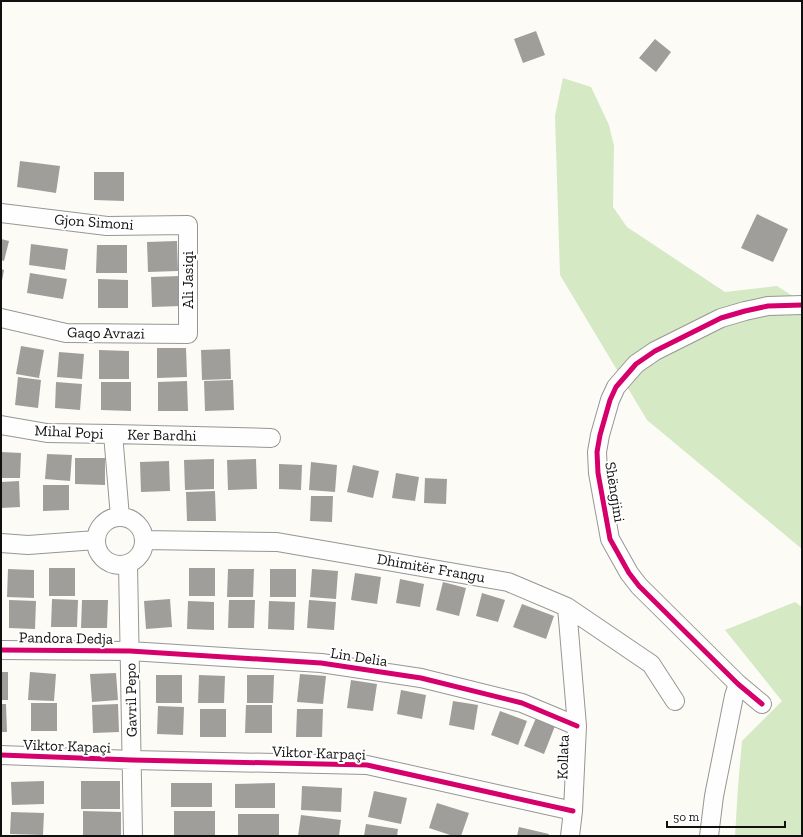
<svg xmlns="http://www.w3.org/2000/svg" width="803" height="837" font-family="'Zilla Slab',serif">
<rect width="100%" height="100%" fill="#fcfbf6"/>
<path fill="#d5e9c4" d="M563 78 591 87 609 125 614 146 613 207 627 227 725 292 777 286 802 302V549L647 420 560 275 555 116Z
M795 602 802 607V836H735L738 787 742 741 782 701 725 630Z"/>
<path fill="#a09e9b" d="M536 31 545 55 523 63 514 39Z
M655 39 671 52 656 72 639 58Z
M20 161 60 166 56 193 17 187Z
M94 172H124V201L94 200Z
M757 214 788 229 773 262 741 248Z
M1 239 9 241 4 261 1 260Z
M177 241 178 271 148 272 147 242Z
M31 244 68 249 65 270 29 265Z
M97 245H127V273H96Z
M1 269 4 270 2 281H1Z
M30 273 67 279 63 299 27 293Z
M180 276 181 306 152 307 151 277Z
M98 279 128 280V308H98Z
M21 346 44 350 39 378 16 374Z
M157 348H186L187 377 157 378Z
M230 349 231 379 202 380 201 350Z
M99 350 129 351V379H99Z
M59 352 84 354 82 379 57 377Z
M18 377 41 380 38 408 15 405Z
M233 380 234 410 205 411 204 381Z
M187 381 188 411H158V382Z
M56 382 82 384 80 410 55 408Z
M101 382H131V411L101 410Z
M1 452 21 453 20 478H1Z
M47 454 72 455 70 481 45 479Z
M75 458H105V485L75 484Z
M214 459V489L185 490 184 460Z
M256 459 257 489 228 490 227 460Z
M169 461 170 491 141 492 140 462Z
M311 462 337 465 335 492 309 490Z
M279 464 302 465 301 490 279 489Z
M353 465 379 471 373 498 347 492Z
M396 473 419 477 415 501 392 498Z
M425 478 447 479 446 504 424 503Z
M19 481 20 507 1 508V482Z
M43 485H69V510L43 511Z
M215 491 216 521H187L186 492Z
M311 496H333L332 522 310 521Z
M49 568H75V596H49Z
M189 568H215V596H189Z
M8 569 34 570V598L7 597Z
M228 569H254L253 597H227Z
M270 569H296V597H270Z
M312 569 338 571 336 599 310 597Z
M355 573 381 577 377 604 351 600Z
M400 579 424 584 420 607 396 603Z
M443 582 466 588 459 616 436 610Z
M482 593 505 600 498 622 476 616Z
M52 599 78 600 77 627H51Z
M170 599 172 627 146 629 144 601Z
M9 600 36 601 35 629 9 628Z
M82 600H108L107 628H81Z
M229 600H255L254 628H228Z
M309 600 336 602 334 630 307 628Z
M188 601 214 602V630L187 629Z
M269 601 295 602 294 630 268 629Z
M522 604 554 616 546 639 513 627Z
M1 672H8V700H1Z
M30 672 56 674 54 701 28 700Z
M116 673 118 700 92 702 90 674Z
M300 674 326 676 323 704 297 702Z
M156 675H182V703H156Z
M199 675 225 676 224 703H198Z
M247 675H274L273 703H247Z
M351 680 377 684 373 711 347 708Z
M401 690 426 695 422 719 397 714Z
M453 701 478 705 474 730 449 725Z
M31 703H57V731H31Z
M1 704H6L7 732H1Z
M118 704 119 732 93 733 92 705Z
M246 705H272V733H245Z
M158 706 184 707 183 735 157 734Z
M200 709H226V737H200Z
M297 709H323L322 737H296Z
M500 711 527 721 518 745 491 735Z
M536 718 555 726 544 754 524 746Z
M44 781V804L12 805 11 782Z
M81 781H120V809H81Z
M171 783H212V807H171Z
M275 783V808H235V784Z
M302 786 342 788 341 812 301 810Z
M374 791 407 798 401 824 368 817Z
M437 803 469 813 461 836H453L429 828Z
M83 811 121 812V836H83Z
M174 811H215V835H174Z
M11 812 44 813 43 835 10 834Z
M238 814H279V836H238Z
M301 815 341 820 339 836H298Z
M366 824 398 829 397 836H364Z
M519 827 549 834 548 836H517Z"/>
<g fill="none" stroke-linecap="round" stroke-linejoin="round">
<defs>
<path id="minor" d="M1 213 107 226 188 225V334L66 333 1 318
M1 425 47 433 113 434 271 438
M113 434 120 517
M96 541a24 24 0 1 1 48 0a24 24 0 1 1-48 0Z
M144 540 277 542 508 582 567 607 651 664 675 701
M1 543 28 545 96 540
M128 564 133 836
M567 607 577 726 573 811 570 836
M1 650 130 651 321 663 421 678 522 703 577 726
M762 704 738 684 639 586 629 573 610 539 598 473 597 452 600 435 610 400 616 387 636 364 655 351 721 318 745 311 768 306 802 305
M1 755 132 760 367 765 573 811
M709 836 714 796 734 696 738 684"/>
</defs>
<use href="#minor" stroke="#969694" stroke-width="20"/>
<use href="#minor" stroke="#fffefe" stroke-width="18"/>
<defs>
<path id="cycleway" d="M1 650 130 651 321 663 421 678 522 703 577 726
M762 704 738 684 639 586 629 573 610 539 598 473 597 452 600 435 610 400 616 387 636 364 655 351 721 318 745 311 768 306 802 305
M1 755 132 760 367 765 573 811"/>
</defs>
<use href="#cycleway" stroke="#fff" stroke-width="8"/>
<use href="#cycleway" stroke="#d6006c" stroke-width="5"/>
</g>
<g text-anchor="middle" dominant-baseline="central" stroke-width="4" stroke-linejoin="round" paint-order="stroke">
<g font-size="15" fill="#101010" stroke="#fff">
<text transform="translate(94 222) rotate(4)">Gjon Simoni</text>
<text transform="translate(188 280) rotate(-90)">Ali Jasiqi</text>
<text transform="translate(106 333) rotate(1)">Gaqo Avrazi</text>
<text transform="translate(69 432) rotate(3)">Mihal Popi</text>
<text transform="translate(162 435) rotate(1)">Ker Bardhi</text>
<text transform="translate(615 492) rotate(81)">Shëngjini</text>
<text transform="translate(431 568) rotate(10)">Dhimitër Frangu</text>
<text transform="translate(66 638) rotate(1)">Pandora Dedja</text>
<text transform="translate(359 657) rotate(9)">Lin Delia</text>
<text transform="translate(131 700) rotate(-91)">Gavril Pepo</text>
<text transform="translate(67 746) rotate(2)">Viktor Kapaçi</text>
<text transform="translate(319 753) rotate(2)">Viktor Karpaçi</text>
<text transform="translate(563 757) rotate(-88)">Kollata</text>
</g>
</g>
<rect width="803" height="837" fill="none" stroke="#101010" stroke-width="4"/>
<path d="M667 821v6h118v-6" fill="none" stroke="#101010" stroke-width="2"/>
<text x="673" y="821" font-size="12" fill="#101010" stroke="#ffffff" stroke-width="3" paint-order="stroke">50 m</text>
</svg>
